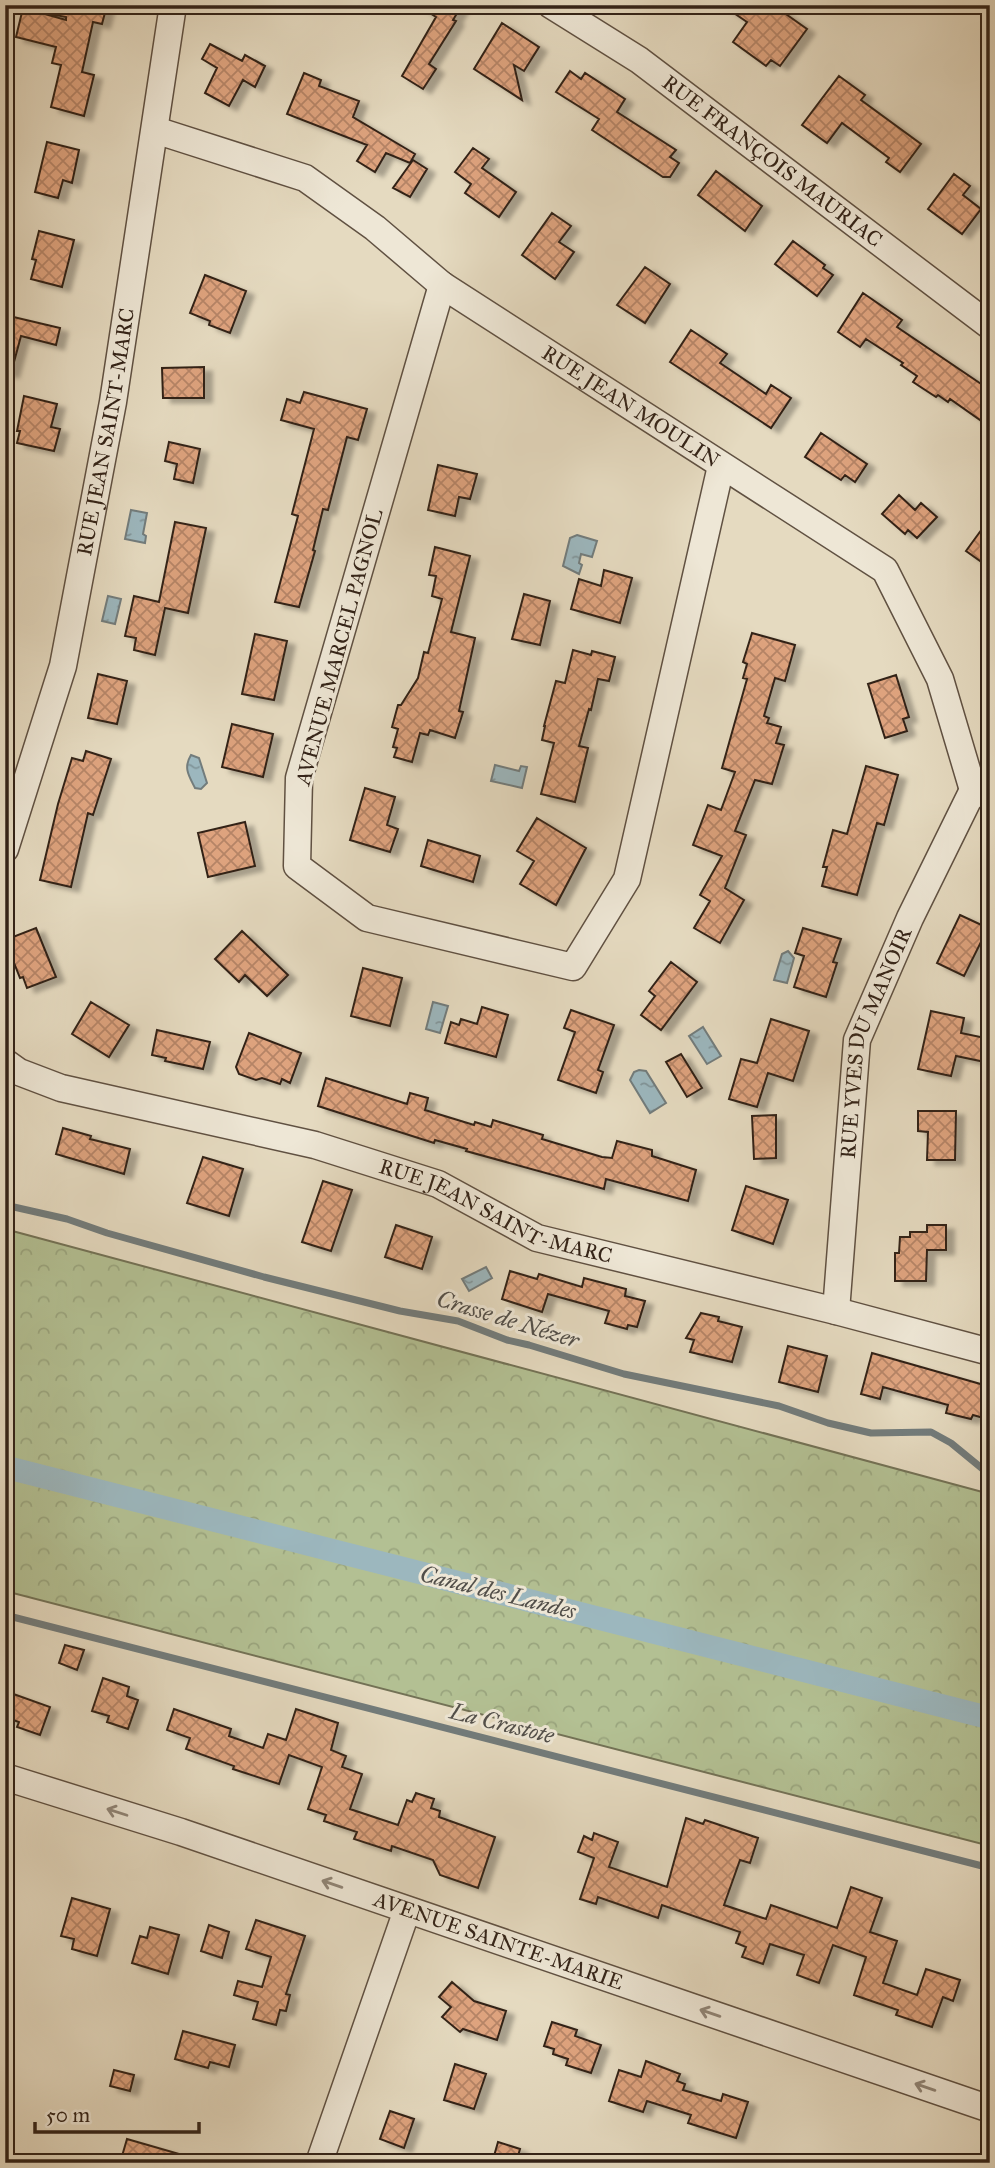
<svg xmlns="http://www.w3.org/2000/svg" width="995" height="2168" font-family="'IM FELL Great Primer',serif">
<defs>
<pattern id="forest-crowns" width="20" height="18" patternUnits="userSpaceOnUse" patternTransform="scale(1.75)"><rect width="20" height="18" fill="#b3c093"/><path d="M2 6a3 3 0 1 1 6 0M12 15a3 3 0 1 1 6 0" fill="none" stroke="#9aa57e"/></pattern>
<pattern id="water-ripples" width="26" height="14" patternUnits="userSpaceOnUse" patternTransform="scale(1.75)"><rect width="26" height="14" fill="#9cb7be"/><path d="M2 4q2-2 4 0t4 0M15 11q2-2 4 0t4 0" fill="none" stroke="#809499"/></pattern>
<pattern id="building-cross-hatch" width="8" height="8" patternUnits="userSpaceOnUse" patternTransform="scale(1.75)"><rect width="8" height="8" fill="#dea37e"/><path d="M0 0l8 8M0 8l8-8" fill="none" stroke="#b58466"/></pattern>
<filter id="shadow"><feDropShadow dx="8" dy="4.5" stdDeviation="2" flood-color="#0004"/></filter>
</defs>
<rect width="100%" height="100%" fill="#e5dac0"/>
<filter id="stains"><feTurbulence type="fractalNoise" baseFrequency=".00286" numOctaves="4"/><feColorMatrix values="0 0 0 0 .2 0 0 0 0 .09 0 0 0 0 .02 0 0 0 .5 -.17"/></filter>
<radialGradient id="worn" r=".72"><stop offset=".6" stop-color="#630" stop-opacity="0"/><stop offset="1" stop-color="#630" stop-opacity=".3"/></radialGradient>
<path fill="url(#forest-crowns)" stroke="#737256" stroke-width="2" d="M5 1229 990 1494V1846L5 1591Z"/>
<path fill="url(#water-ripples)" stroke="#727c7c" stroke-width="2" d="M131 510 147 513 143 534 146 536 145 543 125 539Z
M577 535 597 541 592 557 581 554 579 563 582 565 579 574 563 566 570 538Z
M108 596 121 599 115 624 102 621Z
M191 755 199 758 207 783 201 789 195 788C189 776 183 768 191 755Z
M495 765 519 771 521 766 527 767 522 788 491 781Z
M788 951 794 958 787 983 774 980 782 954Z
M433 1002 448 1006 440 1033 426 1029Z
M703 1027 721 1056 707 1064 689 1036Z
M639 1070 646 1071 666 1103 650 1113 630 1080 634 1072Z
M486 1267 492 1278 469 1291 462 1279Z"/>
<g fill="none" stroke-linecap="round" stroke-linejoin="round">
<path stroke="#727c7c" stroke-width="7" d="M5 1205 67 1219 107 1233 264 1277 400 1311 458 1321 507 1340 529 1345 624 1374 779 1406 828 1423 871 1433 931 1432 951 1443 990 1475
M5 1615 990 1868"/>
<path stroke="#9cb7be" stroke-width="23" d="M5 1467 990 1718"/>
</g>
<path fill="url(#building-cross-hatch)" stroke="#332318" stroke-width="2" filter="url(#shadow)" d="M51 5H107L102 24 93 22 82 72 94 75 84 116 51 107 61 65 52 63 56 47 16 37 23 8 66 20V17L50 14Z
M417 5H462L453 20 456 21 429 64 436 69 423 89 402 76 436 17Z
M722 5H773L807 29 780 66 771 60 766 66 733 42 747 22Z
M502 23 539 47 524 71 514 65 522 100 474 69Z
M210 44 242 61 245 55 265 66 255 87 243 80 229 106 205 93 217 68 202 59Z
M570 71 581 79 585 73 625 99 617 112 676 150 670 157 679 163 670 177H663L592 130 599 119 556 92Z
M304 73 321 80 319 86 359 101 353 117 415 154 410 163 386 153 375 172 357 161 367 145 287 114Z
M839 76 865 95 861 100 921 144 900 172 886 162 889 158 842 123 827 143 802 125Z
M47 142 79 150 72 183 63 180 58 198 35 192Z
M473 148 489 159 482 168 516 192 499 217 465 193 471 184 455 172Z
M413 160 427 169 410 197 393 188Z
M716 171 762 206 745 231 698 195Z
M954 174 970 186 963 195 981 209 962 234 928 209Z
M552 213 571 226 559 242 574 252 555 279 522 255Z
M39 231 74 240 62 287 31 279 36 260 32 259Z
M793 241 825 265 823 268 833 275 817 296 775 264Z
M645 267 670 284 645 323 617 305Z
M205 275 246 291 230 333 209 325 210 321 190 313Z
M863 293 902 320 897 327 990 390V427L950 399 948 402 938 395 936 397 913 382 917 376 901 365 903 363 866 339 860 347 838 332Z
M5 315 60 328 56 345 21 336 11 373 5 372Z
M691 330 727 354 720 363 766 394 771 385 791 398 771 428 670 362Z
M204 367V398H163L162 368Z
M304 392 367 409 358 440 347 437 328 510 323 509 313 550 315 551 299 607 275 602 298 516 292 514 314 429 281 420 287 399 300 403Z
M24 396 57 404 51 427 60 429 54 451 17 443 20 431H17Z
M821 433 867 464 855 482 845 475 841 480 805 457Z
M169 442 200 449 193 483 174 479 177 464 165 461Z
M438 465 477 474 470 499 459 497 455 516 428 510Z
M899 495 915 510 921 503 937 517 917 538 908 530 905 534 882 514Z
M990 518V568L966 551Z
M175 522 206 528 188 613 165 608 155 655 134 650 136 638 125 636 134 596 159 602Z
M435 547 470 556 451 632 475 638 459 711 463 712 455 738 430 730 428 735 420 733 412 762 394 757 397 748 393 747 398 729 392 727 398 705H401L418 678 424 652 428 653 442 599 432 596 436 576 429 575Z
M604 570 632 578 620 623 571 609 579 579 601 586Z
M524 594 550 601 540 645 512 639Z
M752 633 795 645 785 681 775 678 764 716 769 718 767 723 781 727 776 743 784 745 772 784 755 780 735 831 746 835 725 888 744 900 720 943 694 928 710 901 700 895 722 856 693 845 708 805 721 810 735 772 722 768 747 679 743 678 747 664 743 662Z
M255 634 287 641 274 700 242 694Z
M573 650 591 655 592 651 615 657 609 681 598 679 591 710 589 709 579 746 588 748 575 802 541 794 554 743 542 740 545 726H544L556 681 565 683Z
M98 674 127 681 117 724 88 718Z
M896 675 909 717 903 719 907 731 885 738 868 684Z
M232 724 273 734 263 777 222 767Z
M86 751 111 759 93 815 88 813 71 887 40 880 58 804 72 758 83 761Z
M866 766 898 775 884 825 877 823 857 895 822 886 827 867H823L833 830 847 834Z
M365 788 395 797 387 825 398 829 390 852 350 840Z
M537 818 586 848 556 905 520 884 534 861 517 851Z
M245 822 255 866 208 877 198 833Z
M428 840 480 856 473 882 421 866Z
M960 915 988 928 964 976 937 963Z
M36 928 56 977 27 988 23 977 20 978 5 940Z
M803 928 841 939 833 962 837 963 826 997 794 987 804 956 795 953Z
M242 931 288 975 267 996 245 975 239 982 215 959Z
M671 962 697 982 661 1030 641 1015 655 996 649 991Z
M363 968 402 978 390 1026 351 1016Z
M91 1002 129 1025 109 1057 72 1034Z
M482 1007 508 1015 496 1057 445 1043 451 1022 459 1025 461 1019 477 1024Z
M571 1010 614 1025 598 1070 603 1072 596 1093 558 1080 575 1032 564 1028Z
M931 1011 964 1018 961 1033 990 1039 985 1062 956 1056 951 1076 918 1069Z
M771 1019 809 1031 793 1081 768 1073 757 1107 729 1099 741 1059 757 1063Z
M157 1030 210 1042 203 1069 165 1061 166 1058 152 1055Z
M249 1033 301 1053 290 1083 282 1079 280 1084 262 1078 256 1080 239 1074 236 1067Z
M681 1054 702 1088 687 1097 666 1062Z
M326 1078 407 1104 410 1093 428 1098 425 1110 474 1125 475 1122 491 1127 493 1120 543 1135 542 1139 602 1157 612 1158 617 1141 652 1150V1156L696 1170 688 1201 606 1179 604 1189 466 1151 467 1149 435 1140 434 1143 318 1106Z
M918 1111H956L955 1160H927L928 1132 918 1131Z
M776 1115V1158L754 1159 752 1116Z
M63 1128 91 1136 90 1139 130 1149 124 1174 56 1154Z
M203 1157 243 1169 229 1216 187 1203Z
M323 1181 352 1190 331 1251 302 1242Z
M746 1186 788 1200 773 1244 732 1230Z
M396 1225 432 1237 422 1269 385 1257Z
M927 1225H946V1250H927L926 1281H895V1253H899L900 1237H910V1232H927Z
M510 1271 537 1279 539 1274 582 1287 584 1278 626 1289 625 1296 645 1301 637 1327 628 1325 627 1329 605 1323 609 1311 548 1294 542 1312 502 1299Z
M701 1313 719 1317 718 1321 742 1327 732 1362 690 1352 694 1340 686 1338Z
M788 1346 827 1356 818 1392 779 1382Z
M872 1353 984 1385 983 1388 990 1390V1420L973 1415 971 1419 946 1413 948 1405 883 1387 880 1399 861 1394Z
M65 1645 84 1650 77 1670 59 1663Z
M103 1678 129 1687 127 1696 138 1700 128 1729 107 1722 109 1716 92 1711Z
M5 1691 50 1707 40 1735 17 1727 19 1722 5 1717Z
M174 1709 231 1729 229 1736 263 1748 268 1734 286 1740 296 1709 338 1723 331 1750 346 1756 342 1767 362 1774 350 1809 398 1825 407 1800 412 1802 416 1793 434 1799 431 1808 440 1811 439 1817 495 1837 478 1888 440 1875 433 1860 392 1846 391 1851 354 1839 357 1832 324 1821 326 1815 308 1809 322 1767 289 1755 279 1784 233 1769 234 1766 186 1749 190 1738 167 1730Z
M686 1818 703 1824 705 1820 758 1838 750 1863 740 1860 724 1905 766 1919 771 1905 837 1928 851 1887 882 1898 870 1932 897 1941 883 1983 917 1995 926 1969 960 1980 953 2001 943 1997 932 2027 896 2015 898 2010 854 1995 866 1957 833 1945 819 1983 797 1975 804 1955 770 1944 763 1964 742 1957 746 1947 736 1943 740 1932 662 1905 658 1918 598 1897 596 1904 580 1899 594 1858 578 1852 584 1836 592 1840 594 1833 618 1842 609 1867 667 1887Z
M72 1898 110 1909 97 1956 72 1949 74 1939 61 1936Z
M256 1920 305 1936 286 1994 290 1995 286 2011 280 2010 276 2025 253 2019 258 2002 234 1995 238 1981 262 1987 271 1957 246 1949Z
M209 1925 229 1932 222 1958 201 1951Z
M150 1927 179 1935 168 1974 132 1963 140 1936 147 1938Z
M452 1982 474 2001 506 2011 497 2040 463 2029 460 2032 442 2017 451 2007 439 1997Z
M552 2022 577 2030 575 2036 601 2045 591 2073 566 2065 568 2059 553 2054 554 2049 544 2046Z
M183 2031 235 2045 229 2067 210 2062 208 2068 175 2059Z
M646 2061 680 2074 677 2081 685 2084 683 2090 721 2101 723 2094 748 2102 736 2138 688 2123 691 2115 647 2101 643 2112 609 2101 619 2070 641 2077Z
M455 2064 486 2074 474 2109 444 2100Z
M114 2070 134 2075 130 2091 110 2086Z
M390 2111 414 2119 404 2148 380 2139Z
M127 2139 193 2158V2163H120Z
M498 2142 520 2149 516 2163H492Z"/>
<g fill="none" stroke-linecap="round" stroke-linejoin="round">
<defs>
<g id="street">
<path id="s1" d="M551 5 639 60 990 326"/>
<path id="s2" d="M155 130 305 178 375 228 442 285 885 570 940 679 973 790 990 797"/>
<path d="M442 285 299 778 297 866 367 918 573 967 627 879 721 466"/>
<path id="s3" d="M5 849 63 666 113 402 173 5"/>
<path id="s4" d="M5 1062 19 1072 61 1088 315 1145 438 1184 537 1238 836 1311 990 1352"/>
<path id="s5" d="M836 1311 857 1040 910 918 973 790"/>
<path id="s6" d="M5 1777 181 1832 990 2109"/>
<path d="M319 2163 407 1910"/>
</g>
</defs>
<use href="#street" stroke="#605142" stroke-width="29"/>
<use href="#street" stroke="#eee7d6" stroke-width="26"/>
</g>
<defs><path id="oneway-shaft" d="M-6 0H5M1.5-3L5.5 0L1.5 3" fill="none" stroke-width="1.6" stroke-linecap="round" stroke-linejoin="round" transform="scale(1.75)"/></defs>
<g stroke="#908577">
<use href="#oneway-shaft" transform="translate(117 1812) rotate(-162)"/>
<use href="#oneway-shaft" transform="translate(332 1884) rotate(-161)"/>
<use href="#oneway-shaft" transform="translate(710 2013) rotate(-161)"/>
<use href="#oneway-shaft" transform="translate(925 2087) rotate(-161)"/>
</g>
<g text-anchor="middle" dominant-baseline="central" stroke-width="6" stroke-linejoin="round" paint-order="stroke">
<g font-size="21" fill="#332318" stroke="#eee7d6">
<text stroke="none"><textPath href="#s1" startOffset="271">RUE FRANÇOIS MAURIAC</textPath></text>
<text stroke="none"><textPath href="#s2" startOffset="556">RUE JEAN MOULIN</textPath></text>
<text stroke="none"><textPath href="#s3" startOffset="430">RUE JEAN SAINT-MARC</textPath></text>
<text transform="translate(339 647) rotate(-75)">AVENUE MARCEL PAGNOL</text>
<text stroke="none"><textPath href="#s5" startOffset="273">RUE YVES DU MANOIR</textPath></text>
<text stroke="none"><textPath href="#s4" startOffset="516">RUE JEAN SAINT-MARC</textPath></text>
<text stroke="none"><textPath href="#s6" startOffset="520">AVENUE SAINTE-MARIE</textPath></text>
</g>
<g font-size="23" font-style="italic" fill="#524f4a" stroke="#eee7d6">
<text transform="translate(508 1319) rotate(17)">Crasse de Nézer</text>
<text transform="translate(498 1592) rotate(14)">Canal des Landes</text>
<text transform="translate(502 1723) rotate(14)">La Crastote</text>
</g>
</g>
<rect width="995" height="2168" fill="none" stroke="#e5dac0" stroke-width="28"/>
<rect x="7" y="7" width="981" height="2154" fill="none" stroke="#332318" stroke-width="3.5"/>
<rect x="14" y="14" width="967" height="2140" fill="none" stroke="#332318" stroke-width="2"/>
<path d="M35 2122v10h164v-10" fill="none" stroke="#332318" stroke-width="3.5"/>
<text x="46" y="2122" font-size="21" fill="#332318" stroke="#eee7d6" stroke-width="5" paint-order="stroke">50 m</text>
<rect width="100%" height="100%" filter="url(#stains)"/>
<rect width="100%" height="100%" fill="url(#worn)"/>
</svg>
